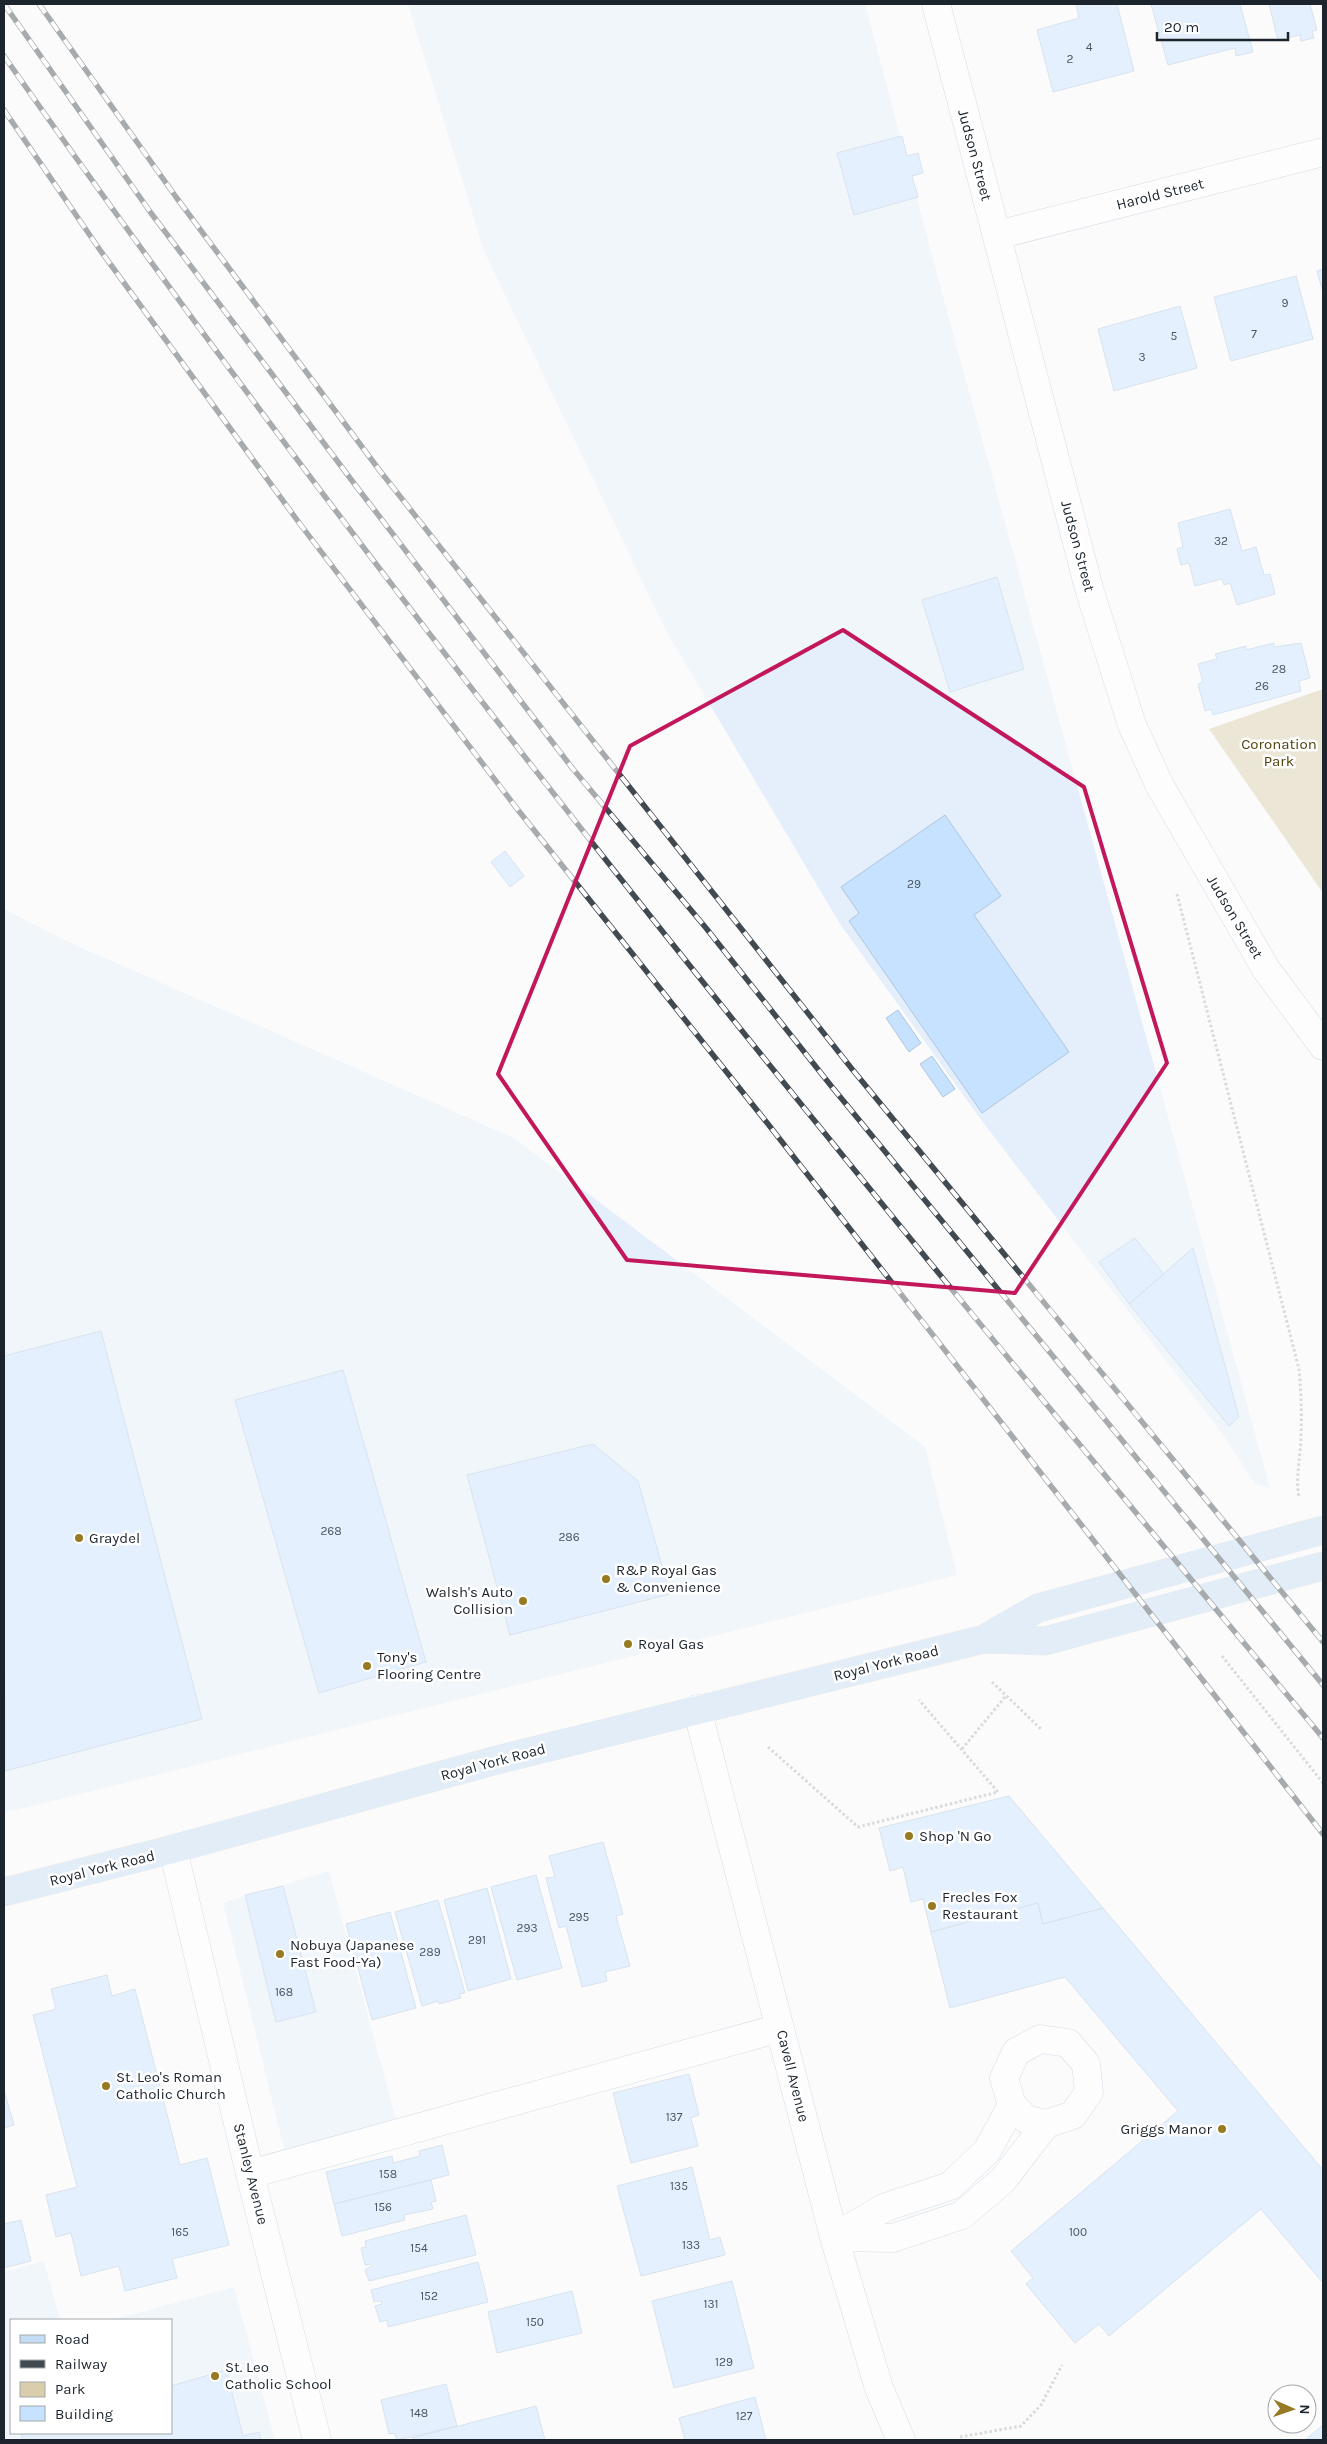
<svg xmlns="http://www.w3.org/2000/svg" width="1327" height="2444" font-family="Karla,sans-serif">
<rect width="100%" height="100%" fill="#fbfbfb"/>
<path fill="#e4effb" d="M408 4H865L948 315 1270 1488 1255 1484 1223 1435 982 1121 840 924 665 629 484 251Z
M4 909 64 940 514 1138 925 1447 957 1575 4 1813Z
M329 1871 397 2123 285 2152 223 1903Z
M44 2261 60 2320H11V2433H171V2320H111L234 2287 275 2440H4V2272Z"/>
<path fill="#dacdac" d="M1323 689V893L1209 729Z"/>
<path fill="#c7e2fe" stroke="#afc5dd" d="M1076 4H1117L1134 71 1053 92 1037 30 1079 18Z
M1151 4H1240L1253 52 1236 56 1235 48 1168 65Z
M1269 4H1310L1317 30 1312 31 1314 38 1301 41 1300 35 1278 40Z
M902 136 907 156 918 153 923 173 912 176 918 197 854 215 837 153Z
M1323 269V293L1317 271Z
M1296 276 1313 339 1231 361 1214 297Z
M1180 306 1197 368 1114 391 1098 329Z
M1230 509 1242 551 1256 547 1264 575 1270 574 1275 594 1237 605 1230 583 1224 585 1222 579 1195 586 1189 563 1181 565 1177 549 1183 547 1178 523Z
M997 577 1024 669 950 692 922 600Z
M1274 643V647L1301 643 1310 678 1299 681 1301 691 1213 715 1211 709 1205 711 1198 684 1203 682 1198 664 1217 659 1215 654 1246 646V650Z
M945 815 1001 896 974 915 1069 1052 982 1113 849 921 859 913 841 887Z
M505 851 524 876 510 887 491 862Z
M898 1010 921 1043 909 1052 886 1018Z
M932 1056 955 1089 943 1097 920 1064Z
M1135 1238 1164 1274 1129 1304 1099 1262Z
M1193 1248 1239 1417 1229 1426 1129 1304Z
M101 1331 202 1719 5 1771 4 1356Z
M343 1370 426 1662 319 1693 235 1400Z
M593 1444 638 1481 670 1594 510 1635 467 1475Z
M1009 1796 1103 1908 1043 1924 1038 1903 931 1932 923 1899 911 1902 903 1867 890 1871 879 1828Z
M603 1842 623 1914 616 1916 630 1966 605 1972 607 1981 582 1987 566 1926 559 1928 546 1878 555 1877 549 1856Z
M536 1875 562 1968 517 1980 491 1887Z
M283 1886 316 2012 276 2022 245 1895Z
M487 1888 511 1979 468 1991 444 1900Z
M438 1900 465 1993 459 1994 461 1998 439 2004 438 2001 422 2006 395 1912Z
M1038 1903 1043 1924 1103 1908 1323 2170V2283L1261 2209 1109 2336 1099 2324 1075 2343 1026 2284 1033 2278 1011 2251 1178 2111 1065 1977 950 2008 931 1932Z
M390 1912 416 2008 372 2020 346 1924Z
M107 1975 112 1996 135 1989 180 2165 207 2158 229 2245 172 2259 177 2278 125 2291 119 2266 81 2276 71 2233 56 2237 46 2195 77 2187 33 2015 56 2009 51 1989Z
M689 2074 699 2115 691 2118 698 2146 631 2163 613 2093Z
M4 2090 14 2125 4 2128Z
M442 2145 449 2175 334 2204 326 2172 392 2156 393 2163 420 2156 419 2151Z
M692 2167 710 2240 720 2237 725 2255 641 2276 617 2186Z
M431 2180 436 2201 431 2202 433 2209 404 2215 405 2220 342 2236 334 2204Z
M466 2215 476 2255 369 2281 365 2270 372 2266 371 2264 365 2265 361 2248 366 2247 365 2241Z
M21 2220 31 2261 4 2268V2224Z
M478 2262 488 2302 388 2327 387 2320 380 2322 375 2306 382 2304 381 2301 374 2302 371 2290Z
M732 2281 754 2368 674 2388 652 2301Z
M572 2291 582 2333 497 2353 488 2312Z
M226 2370 243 2436 259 2432 261 2440H23L21 2433H171V2386Z
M446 2384 457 2426 397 2440 394 2433 389 2434 381 2400Z
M755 2397 766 2440H685L679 2418Z
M536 2406 545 2440H412V2438Z
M1323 2425V2440H1305Z"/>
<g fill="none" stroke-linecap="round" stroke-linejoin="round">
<defs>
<path id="minor" d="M936 4 1090 592 1132 725 1160 786 1266 969 1323 1046
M997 235 1323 152
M697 1709 834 2237 879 2388 901 2440
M173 1849 250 2174 317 2440
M1040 2039 1068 2043 1086 2064 1089 2092 1073 2115 1046 2124 1026 2119 1012 2105 1004 2078 1016 2052Z
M250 2174 780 2028
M834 2237 893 2238 962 2215 1003 2180 1046 2124
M834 2237 886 2207 950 2186 987 2151 1012 2105"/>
<path id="major" d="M984 1639 1045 1641 1323 1566
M4 1892 173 1849 493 1761 984 1639 1038 1608 1323 1530"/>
</defs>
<use href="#minor" stroke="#a2b9d0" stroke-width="29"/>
<use href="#major" stroke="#d6d8d9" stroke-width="29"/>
<path stroke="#afb2b6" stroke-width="3" stroke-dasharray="2.5 2.5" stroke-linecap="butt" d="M1177 894 1299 1369C1301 1391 1302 1413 1301 1435 1301 1456 1295 1476 1299 1497
M1222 1656 1323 1783
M992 1682 1041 1729
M768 1747 858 1827 998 1792 919 1700
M962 1749 1005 1697
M960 2437 1021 2426 1041 2405 1062 2365"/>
<use href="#minor" stroke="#fff" stroke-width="28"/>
<use href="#major" stroke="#c4dcf4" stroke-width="28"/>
<defs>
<path id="rail" d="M4 4 151 213 356 486 573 769 706 928 832 1087 1323 1685
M39 4 176 197 380 471 852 1069 1323 1642
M4 56C413 640 867 1190 1323 1738
M4 110 100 250 300 524 518 810 768 1124 1323 1834"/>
</defs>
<use href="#rail" stroke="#424a51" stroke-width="5.5"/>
<use href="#rail" stroke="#fff" stroke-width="4" stroke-dasharray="11" stroke-linecap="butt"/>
</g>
<path d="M0 0H1327V2444H0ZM843 630 1084 787 1167 1063 1015 1293 627 1260 498 1074 630 746Z" fill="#fbfbfb" fill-opacity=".55" fill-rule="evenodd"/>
<path fill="none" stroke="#c2185b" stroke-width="4" stroke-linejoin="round" d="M843 630 1084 787 1167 1063 1015 1293 627 1260 498 1074 630 746Z"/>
<g fill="#977a22" stroke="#fff" stroke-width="2">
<circle cx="79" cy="1538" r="5"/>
<circle cx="606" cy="1579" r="5"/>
<circle cx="523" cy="1601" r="5"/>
<circle cx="628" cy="1644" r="5"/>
<circle cx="367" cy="1666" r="5"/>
<circle cx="909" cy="1836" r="5"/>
<circle cx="932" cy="1906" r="5"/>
<circle cx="280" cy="1954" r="5"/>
<circle cx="106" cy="2086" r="5"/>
<circle cx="1222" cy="2129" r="5"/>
<circle cx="215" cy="2376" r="5"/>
</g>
<g text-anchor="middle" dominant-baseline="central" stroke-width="5" stroke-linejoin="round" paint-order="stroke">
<g font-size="12" fill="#475462">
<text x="1089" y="47">4</text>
<text x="1070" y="59">2</text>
<text x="1285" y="303">9</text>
<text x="1254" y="334">7</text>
<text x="1174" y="336">5</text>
<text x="1142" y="357">3</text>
<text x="1221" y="541">32</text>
<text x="1279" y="669">28</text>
<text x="1262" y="686">26</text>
<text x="914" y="884">29</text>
<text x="331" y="1531">268</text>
<text x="569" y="1537">286</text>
<text x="579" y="1917">295</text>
<text x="527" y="1928">293</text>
<text x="477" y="1940">291</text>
<text x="430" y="1952">289</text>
<text x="284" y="1992">168</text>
<text x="674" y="2117">137</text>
<text x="388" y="2174">158</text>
<text x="679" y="2186">135</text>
<text x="383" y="2207">156</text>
<text x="180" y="2232">165</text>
<text x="1078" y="2232">100</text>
<text x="691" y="2245">133</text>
<text x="419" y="2248">154</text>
<text x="429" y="2296">152</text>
<text x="711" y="2304">131</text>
<text x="535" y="2322">150</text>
<text x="724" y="2362">129</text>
<text x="419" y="2413">148</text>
<text x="744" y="2416">127</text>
</g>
<g font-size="15" fill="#1c252e" stroke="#fff">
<text transform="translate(975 155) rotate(75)">Judson Street</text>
<text transform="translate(1160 194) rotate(-14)">Harold Street</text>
<text transform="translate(1078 546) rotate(75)">Judson Street</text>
<text transform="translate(1235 917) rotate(59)">Judson Street</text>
<text transform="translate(886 1663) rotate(-14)">Royal York Road</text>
<text transform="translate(493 1762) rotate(-15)">Royal York Road</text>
<text transform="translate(102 1868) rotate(-14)">Royal York Road</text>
<text transform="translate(793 2076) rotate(76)">Cavell Avenue</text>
<text transform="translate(251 2174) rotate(76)">Stanley Avenue</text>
</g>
<g font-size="15" fill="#53420b" stroke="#fff">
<text x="1279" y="744">Coronation<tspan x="1279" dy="17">Park</tspan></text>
</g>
<g font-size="15" fill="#1c252e" stroke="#fff" text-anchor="start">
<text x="89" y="1538">Graydel</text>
<text x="616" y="1570">R&amp;P Royal Gas<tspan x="616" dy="17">&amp; Convenience</tspan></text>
<text x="513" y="1592" text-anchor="end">Walsh's Auto<tspan x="513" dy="17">Collision</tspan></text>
<text x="638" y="1644">Royal Gas</text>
<text x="377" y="1657">Tony's<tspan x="377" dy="17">Flooring Centre</tspan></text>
<text x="919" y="1836">Shop 'N Go</text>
<text x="942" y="1897">Frecles Fox<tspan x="942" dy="17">Restaurant</tspan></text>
<text x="290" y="1945">Nobuya (Japanese<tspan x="290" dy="17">Fast Food-Ya)</tspan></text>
<text x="116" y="2077">St. Leo's Roman<tspan x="116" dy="17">Catholic Church</tspan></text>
<text x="1212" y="2129" text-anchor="end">Griggs Manor</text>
<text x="225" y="2367">St. Leo<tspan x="225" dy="17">Catholic School</tspan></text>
</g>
</g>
<rect width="1327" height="2444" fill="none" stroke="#1c252e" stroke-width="10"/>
<rect x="10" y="2319" width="162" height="115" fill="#ffffff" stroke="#a4a8ab"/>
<rect x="20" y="2335" width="25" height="8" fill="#c4dcf4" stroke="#a4a8ab"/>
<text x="55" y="2344" font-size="15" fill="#1c252e">Road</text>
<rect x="20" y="2360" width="25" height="8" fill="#424a51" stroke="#a4a8ab"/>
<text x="55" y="2369" font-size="15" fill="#1c252e">Railway</text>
<rect x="20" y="2382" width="25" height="15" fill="#dacdac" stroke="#a4a8ab"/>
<text x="55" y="2394" font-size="15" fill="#1c252e">Park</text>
<rect x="20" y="2406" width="25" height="15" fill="#c7e2fe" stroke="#a4a8ab"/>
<text x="55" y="2419" font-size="15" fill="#1c252e">Building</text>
<g transform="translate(1292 2409) rotate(92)"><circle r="24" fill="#ffffff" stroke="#a4a8ab"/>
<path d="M0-4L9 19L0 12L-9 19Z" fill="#977a22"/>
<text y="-8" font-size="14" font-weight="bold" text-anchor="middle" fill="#1c252e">N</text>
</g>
<path d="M1157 32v8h131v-8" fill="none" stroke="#1c252e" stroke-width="2.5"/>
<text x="1164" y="32" font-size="15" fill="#1c252e" stroke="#ffffff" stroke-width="4" paint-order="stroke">20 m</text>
</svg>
